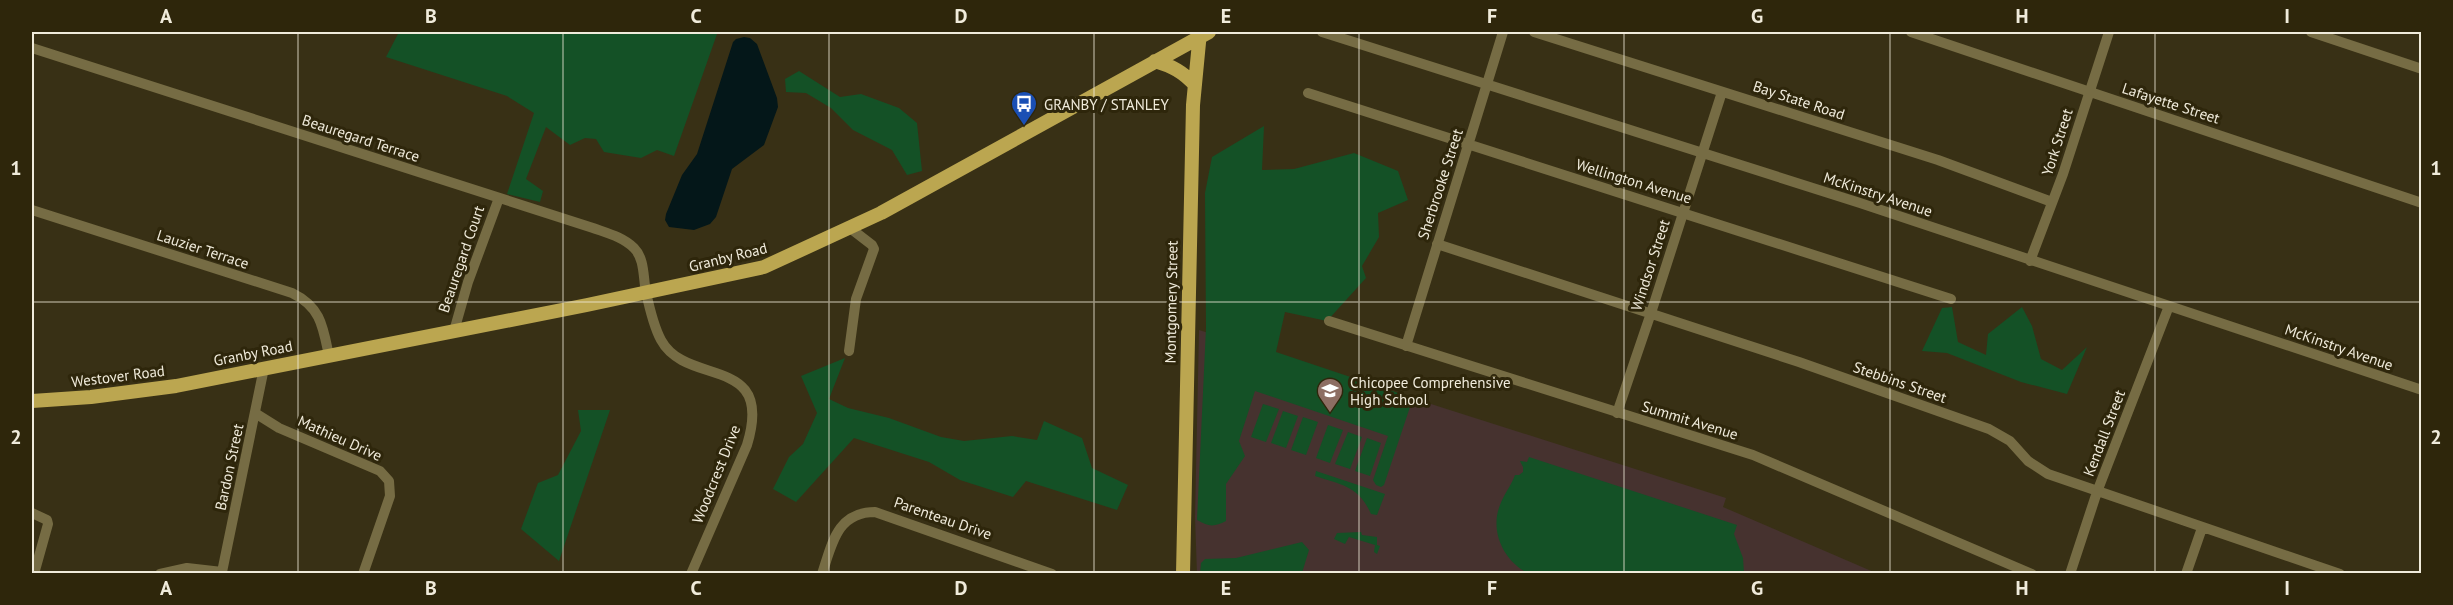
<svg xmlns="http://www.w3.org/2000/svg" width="2453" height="605" font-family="'PT Sans',sans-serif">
<rect width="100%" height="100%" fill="#383015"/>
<path fill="#46322f" d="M1199 330 1726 498 1723 507 1876 573 1197 574 1195 517Z"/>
<path fill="#145126" d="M399 32H711L717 34 674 156 657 150 641 158 604 152 596 139 585 138 570 145 546 127 526 179 543 191 540 202 507 194 534 113 507 96 386 57Z
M799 71 840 97 861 94 899 108 917 123 922 171 907 175 892 150 853 130 831 108 806 93 786 92 785 79Z
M1264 126 1262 170 1294 169 1354 153 1398 171 1408 200 1378 213 1379 237 1362 266 1366 278 1327 321 1285 312 1276 352 1413 398 1384 485 1381 487 1376 485 1373 480 1388 436 1255 391 1239 441 1245 456 1226 484V521C1214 527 1209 527 1197 520L1206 328 1205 193 1212 157Z
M1952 307 1958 342 1986 355 1988 334 2022 307 2032 326 2041 359 2062 370 2087 347 2067 394 2021 382 1947 353 1922 351 1942 308Z
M845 358 829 399 848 408 889 418 941 437 964 441 1012 436 1037 440 1044 421 1082 438 1092 468 1128 485 1117 510 1026 481 1013 497 960 480 929 462 854 438 796 502 773 489 789 457 803 444 817 413 801 376Z
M1263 404 1279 409 1266 442 1251 437Z
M578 410H610L559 561 521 529 538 483 558 475 581 431Z
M1283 411 1298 416 1286 448 1271 443Z
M1303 417 1318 422 1306 455 1291 450Z
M1328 425 1343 430 1330 463 1316 458Z
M1348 432 1362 437 1350 469 1335 464Z
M1367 438 1381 443 1370 476 1355 471Z
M1529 457 1737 525 1734 534 1743 558 1744 573 1530 574C1505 563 1489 532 1500 505 1504 494 1511 486 1515 475H1519L1523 472V467L1520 461 1527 462Z
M1316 471 1385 494 1377 515 1371 514C1359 486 1342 485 1315 476Z
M1361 532 1362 535 1377 537V545L1380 546 1377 554 1374 552 1375 545 1349 537 1345 544 1334 539 1337 533Z
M1302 542 1309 550 1302 573H1200L1201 563 1205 559 1236 558Z"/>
<path fill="#041719" d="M744 37 750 38 757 44 777 98 778 107 764 145 732 169 716 217 710 224 694 230 669 227 665 220 666 214 682 175 697 154 733 42 736 39Z"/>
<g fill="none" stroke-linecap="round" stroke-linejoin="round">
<path stroke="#766c44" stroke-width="10" d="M1322 32 1860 203 2422 390
M1534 32 1938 160 2052 202
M1911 32 2422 203
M2311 32 2422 69
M32 48 593 228C607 233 623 237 634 248 645 259 643 278 646 292 649 306 654 327 661 340 687 388 775 353 747 445L691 574
M1308 93 1951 299
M32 210 292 293C321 307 323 327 329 356
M1437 244 1799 362 1989 429 2010 441 2028 461 2048 474 2340 574
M2030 261 2063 174 2109 32
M1329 321 1753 455 2032 574
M454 331 468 282 499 198
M1406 346 1503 32
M849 351 856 299 874 249 872 245 850 228
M255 413 279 428 380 471 389 481 390 496 363 574
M1617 413 1651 313 1722 92
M32 513 47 520 48 524 34 574
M160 574 187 568 222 572 264 368
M822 574C832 544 837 512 875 512L1052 574
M2070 574 2097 492 2169 306
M2186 574 2202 528"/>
<path stroke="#bba650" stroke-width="14" d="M1155 61C1172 66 1183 72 1195 85
M32 401 91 397 176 386 587 305 764 267 881 213 1209 32
M1183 574 1193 105 1200 32"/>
</g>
<path fill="none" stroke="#f0ebdb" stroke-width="1.5" stroke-opacity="0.55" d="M298 32V574M563 32V574M829 32V574M1094 32V574M1359 32V574M1624 32V574M1890 32V574M2155 32V574M32 302H2422"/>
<defs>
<symbol id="bus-pin" viewBox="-11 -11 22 30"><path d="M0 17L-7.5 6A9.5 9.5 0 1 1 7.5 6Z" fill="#1a4fb4" stroke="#2e260b"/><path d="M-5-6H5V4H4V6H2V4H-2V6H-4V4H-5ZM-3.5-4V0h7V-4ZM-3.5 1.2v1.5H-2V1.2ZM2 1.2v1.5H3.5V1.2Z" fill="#fff"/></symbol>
<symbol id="school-pin" viewBox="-11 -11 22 30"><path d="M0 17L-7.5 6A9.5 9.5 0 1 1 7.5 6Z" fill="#8d6e63" stroke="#2e260b"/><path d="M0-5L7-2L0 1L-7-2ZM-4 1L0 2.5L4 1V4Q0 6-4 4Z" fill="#fff"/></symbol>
</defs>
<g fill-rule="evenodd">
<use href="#bus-pin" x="1009" y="89" width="30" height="40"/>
<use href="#school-pin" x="1315" y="376" width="30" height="40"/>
</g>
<g text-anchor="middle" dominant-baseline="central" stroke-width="6" stroke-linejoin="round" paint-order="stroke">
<g font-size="15" fill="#f0ebdb" stroke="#2e260b">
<text transform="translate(1799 100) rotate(18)">Bay State Road</text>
<text transform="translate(2171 103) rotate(18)">Lafayette Street</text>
<text transform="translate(361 138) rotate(18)">Beauregard Terrace</text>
<text transform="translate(2057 142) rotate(-72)">York Street</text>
<text transform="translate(1634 181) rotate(17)">Wellington Avenue</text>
<text transform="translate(1440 184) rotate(-72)">Sherbrooke Street</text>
<text transform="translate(1878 194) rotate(18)">McKinstry Avenue</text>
<text transform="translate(203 249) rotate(18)">Lauzier Terrace</text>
<text transform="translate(728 257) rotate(-14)">Granby Road</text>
<text transform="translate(461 259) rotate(-71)">Beauregard Court</text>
<text transform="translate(1650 265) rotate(-72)">Windsor Street</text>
<text transform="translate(1171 302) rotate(-89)">Montgomery Street</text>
<text transform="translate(2339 347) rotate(19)">McKinstry Avenue</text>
<text transform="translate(253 353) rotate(-11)">Granby Road</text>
<text transform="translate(118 376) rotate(-7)">Westover Road</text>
<text transform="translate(1900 382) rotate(19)">Stebbins Street</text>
<text transform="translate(1690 420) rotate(17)">Summit Avenue</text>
<text transform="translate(2104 433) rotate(-69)">Kendall Street</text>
<text transform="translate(340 438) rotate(24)">Mathieu Drive</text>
<text transform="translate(229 467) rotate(-78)">Bardon Street</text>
<text transform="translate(716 474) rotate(-68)">Woodcrest Drive</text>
<text transform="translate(943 518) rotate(19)">Parenteau Drive</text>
</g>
<g font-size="15" fill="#f0ebdb" stroke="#2e260b" text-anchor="start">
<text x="1044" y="104">GRANBY / STANLEY</text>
<text x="1350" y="382">Chicopee Comprehensive<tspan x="1350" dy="17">High School</tspan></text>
</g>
</g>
<rect width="2453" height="605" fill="none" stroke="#2e260b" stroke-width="66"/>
<rect x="33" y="33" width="2387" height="539" fill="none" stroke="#f0ebdb" stroke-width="2"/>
<g font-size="20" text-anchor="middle" font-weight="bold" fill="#f0ebdb">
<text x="166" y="23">A</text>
<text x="431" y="23">B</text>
<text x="696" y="23">C</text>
<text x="961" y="23">D</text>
<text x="1226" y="23">E</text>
<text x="1492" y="23">F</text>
<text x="1757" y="23">G</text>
<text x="2022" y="23">H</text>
<text x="2287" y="23">I</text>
<text x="16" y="175">1</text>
<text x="2436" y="175">1</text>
<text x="16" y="444">2</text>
<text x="2436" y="444">2</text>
<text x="166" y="595">A</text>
<text x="431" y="595">B</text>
<text x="696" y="595">C</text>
<text x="961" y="595">D</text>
<text x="1226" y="595">E</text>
<text x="1492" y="595">F</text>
<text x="1757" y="595">G</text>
<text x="2022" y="595">H</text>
<text x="2287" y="595">I</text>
</g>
</svg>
